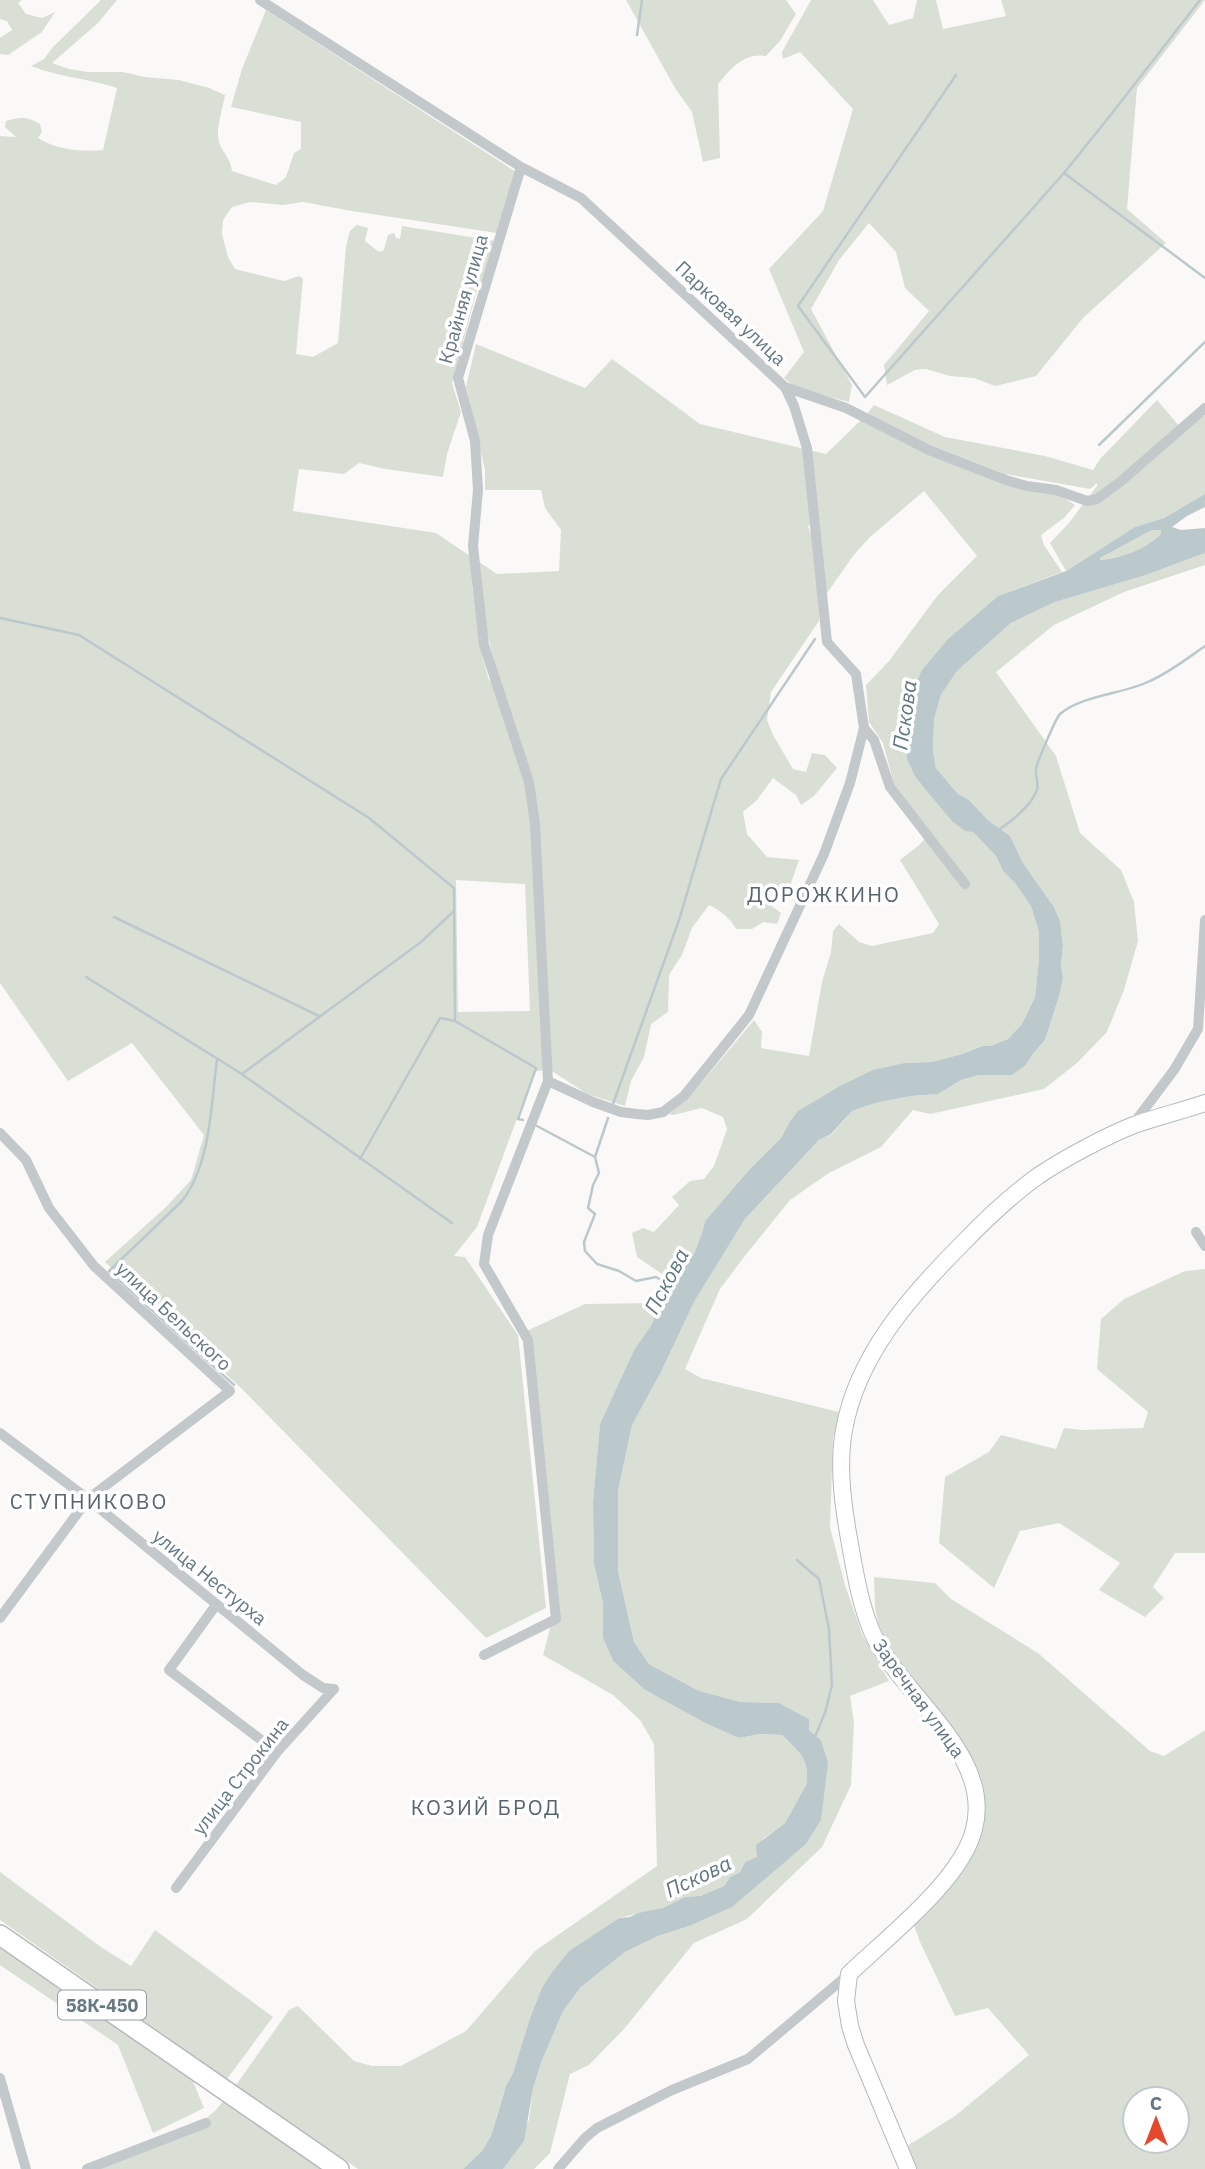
<svg xmlns="http://www.w3.org/2000/svg" width="1205" height="2169" font-family="'IBM Plex Sans',sans-serif">
<rect width="100%" height="100%" fill="#faf9f7"/>
<path fill="#dadfd6" fill-rule="evenodd" d="M0 0H22L18 3 26 14 42 18 55 12 42 32 8 55 0 54V38L12 30 7 21 0 19Z
M101 0H117L98 23 52 63 69 69 88 72H123L145 77 179 80 209 88 225 95C223 109 214 132 220 145 225 155 231 160 232 171L276 185 286 177 294 153 301 149V122L231 107 242 69 266 10 516 172 497 233 352 211 303 202 283 205 250 202 232 207 223 220 222 234 228 257 235 269 284 281 299 276 303 279 296 354 313 357 338 343 346 246 350 231 357 225 368 228 365 241 379 252 384 250 388 235 394 233 396 238 400 239 402 226 495 241 482 284 479 283 452 383 461 412 447 454 443 477 385 469 359 463 344 474 299 469 293 511 436 533 497 574 559 571 561 530 545 508 541 490H485V470L466 387 476 344 585 388 612 359 700 424 826 454 861 420 1061 496 1075 505 1064 518 1041 535 1044 545 1062 572 998 596 948 639 906 730 973 832 996 856 1003 871 1015 883 1031 906 1039 932V959L1035 997 1022 1024 1008 1039 991 1046H981L962 1054 932 1062 905 1063 789 1123 781 1138 749 1170 705 1221 702 1233 694 1254 666 1286 665 1276 637 1257 632 1233 643 1228 654 1232 679 1205 672 1197 690 1181 704 1179 714 1166 727 1129 723 1117 702 1108 673 1115 669 1114 687 1100 754 1020 762 1032 761 1048 809 1056 822 982 831 952 833 931 839 924 859 942 872 946 933 933 939 924 900 860 919 845 930 833 894 784 883 743 869 722 866 685 889 661 938 595 977 556 924 491 870 537 853 556 825 596 819 520 808 526 812 537 820 603 819 621 771 692 767 720 773 735 793 769 806 772 812 753 825 755 837 768 814 796 801 805 796 795 773 778 757 800 743 812 747 834 767 857 799 860 790 886 784 894 759 893 765 901 781 913 777 924 763 922 752 929H736C730 918 720 910 709 905L692 928 682 955 669 975 668 1012 651 1024 644 1057 631 1081 625 1106 587 1094 549 1069 534 1072 477 1227 454 1256 465 1257 518 1335 546 1608 486 1638 242 1389 105 1262 166 1207 191 1180 204 1135 132 1043 68 1081 0 983V136L16 137 5 127 6 121C19 117 28 116 40 124L42 132 38 138C57 150 82 152 103 150L117 88C87 78 61 78 31 66L44 59 52 48ZM472 585H482C481 617 493 658 502 689L489 680 480 648ZM456 880 525 884 530 1011 458 1012Z
M626 0H786L796 14 780 41 766 56C743 53 732 68 718 84L720 158 703 162 692 112 675 88Z
M811 0H873L889 25 913 18 917 0H936L943 29 1006 16 1001 0H1205L1137 88 1127 209 1166 243 1083 318 1036 376 995 386 974 378 950 376 926 369 915 370 887 385 884 365 929 311 905 288 896 252 869 223 839 260 811 309 852 385 849 402 796 388 784 378 804 352 769 269 823 211 853 109 800 52 783 59 782 52Z
M1157 400 1181 428 1201 410 1205 417V494L1164 518 1135 527 1066 571 1050 543 1068 524 1097 486V483L1090 489 1005 474 928 444 866 415 874 405 945 437 1045 456 1093 470 1100 459Z
M1152 530H1161V534C1145 551 1123 557 1100 560V558Z
M1205 553V565L1124 592 1054 625 996 672 1056 756 1080 833 1121 870 1134 902 1138 941 1124 990 1107 1032 1077 1063 1044 1089 930 1114 913 1110 881 1147 829 1173 790 1200 744 1257 720 1289 685 1369 701 1378 839 1412 833 1438 830 1527 845 1585 862 1634 889 1681 850 1696 854 1723 851 1785 822 1847 747 1919 694 1943 624 2029 589 2065 570 2074 550 2153 534 2169H503L529 2120 533 2089 541 2063 563 2011 581 1987 625 1952 658 1936 689 1926 806 1844 821 1740 809 1730V1719L779 1703 741 1702 699 1691 649 1664 634 1642 618 1571V1491L632 1425 661 1372 694 1302 745 1219 819 1140 832 1134 852 1111 875 1103 911 1096 938 1094 961 1080 979 1075H1012L1025 1066 1032 1055 1045 1040 1060 993 1063 978 1061 965 1063 946 1060 921 1054 907 1023 863 1010 836 988 820 969 800 958 794 936 768 933 751 934 719 941 695 957 671 1011 623 1055 602 1146 575Z
M1205 1269V1553H1175L1153 1587 1164 1598 1145 1617 1099 1590 1120 1563 1059 1523 1020 1531 994 1588 939 1543 945 1477 989 1452 1001 1435 1056 1449 1064 1428 1083 1430 1143 1428 1148 1412 1097 1369 1101 1319 1124 1299 1185 1271Z
M659 1303 652 1324 634 1350 600 1424 593 1502 594 1564 603 1603V1638L613 1661 645 1690 707 1724 739 1738 760 1734 782 1735C798 1751 811 1759 806 1785L785 1823 763 1839 757 1857 745 1862 740 1872 730 1877 724 1886 700 1896 685 1897 663 1908 619 1918 569 1951 529 2021 513 2073 506 2086 499 2108 491 2136 482 2151 463 2169H358L236 2085 289 2010 298 2006 354 2061 372 2066H401L466 2031 535 1951 657 1866 654 1744 640 1720 613 1695 543 1655 552 1621 522 1333 585 1304Z
M874 1577 935 1583 951 1599 1038 1653 1150 1751 1164 1756 1205 1730V2169H916L907 2146 955 2116 1029 2055 988 2008 955 2016 920 1942 913 1922 957 1878 983 1801 977 1768 932 1705 898 1664 879 1627 875 1608ZM1135 2099H1177V2141H1135Z
M0 1872 101 1947 131 1966 155 1930 273 2017 227 2079 0 1920Z
M0 1948 192 2079 204 2108 153 2133 118 2045 0 1965Z
M224 2100 326 2169H84L205 2119 215 2111Z"/>
<path fill="#bbc8cc" fill-rule="evenodd" d="M1205 494V507L1187 516 1172 527 1181 530 1205 528V553L1146 575 1055 602 1011 623 957 671 941 695 934 719 933 751 936 768 958 794 969 800 988 820 1010 836 1023 863 1054 907 1060 921 1063 946 1061 965 1063 978 1060 993 1045 1040 1032 1055 1025 1066 1012 1075H979L961 1080 938 1094 911 1096 875 1103 852 1111 831 1134 819 1140 745 1219 694 1302 661 1372 632 1425 618 1491V1571L634 1642 649 1664 699 1691 741 1702 779 1703 809 1719V1730L821 1740 828 1763 821 1820 806 1844 732 1907 689 1926 658 1936 625 1952 581 1987 563 2011 541 2063 533 2089 524 2141 503 2169H463L482 2151 491 2136 506 2086 513 2073 529 2021 542 1988 553 1971 569 1951 619 1918 630 1917 638 1913 663 1908 685 1897 700 1896 724 1886 730 1877 740 1872 745 1862 757 1857 756 1845 785 1823 806 1785C811 1759 798 1751 782 1735L760 1734 739 1738 707 1724 645 1690 613 1661 603 1638V1603L594 1564 593 1502 600 1424 634 1350 652 1324 666 1286 694 1254 702 1233 705 1221 749 1170 781 1138 789 1123 798 1111 840 1086 873 1070 905 1063 932 1062 962 1054 982 1046H991L1008 1039 1022 1024 1035 997 1039 959V932L1031 906 1015 883 1003 871 996 856 973 832 965 831 952 821 926 790 915 776 907 759 906 730 907 711 912 693 922 670 948 639 998 596 1066 571 1135 527 1164 518ZM1152 530H1161V534C1145 550 1122 558 1100 560V558Z"/>
<g fill="none" stroke-linecap="round" stroke-linejoin="round">
<path stroke="#bbc8cc" stroke-width="2.5" d="M1200 0 1113 112 1064 173 1205 278
M637 35 642 0
M956 75 798 306 865 397 1064 173
M1099 445 1205 342
M0 618 79 635 369 818 454 888 455 1021 536 1068 518 1119 523 1120
M1000 829C1013 820 1031 806 1037 790 1039 784 1035 775 1036 769 1037 762 1056 718 1060 714 1082 695 1124 694 1150 681 1170 672 1188 658 1205 646
M114 917 319 1016
M86 977 242 1074 421 942 454 911
M217 1059C211 1104 211 1164 182 1201L109 1271 234 1385
M243 1075 452 1223
M613 1104 679 920 721 779 815 639
M537 1126 595 1157 599 1173 593 1185 588 1208 595 1214 584 1242 585 1251 597 1264 619 1271 636 1281 656 1277 663 1281 668 1288
M595 1157 608 1118
M360 1159 440 1018 455 1021
M797 1560 819 1579 829 1629 832 1685 825 1713 814 1739"/>
<defs>
<path id="secondary" d="M908 2169 856 2045 850 2026 846 2001 849 1974C886 1938 962 1880 974 1829 994 1753 900 1696 872 1632 861 1606 856 1578 851 1550 844 1512 837 1469 844 1430 857 1356 910 1296 961 1245 985 1220 1010 1196 1038 1176 1063 1159 1106 1136 1134 1125 1157 1117 1181 1111 1205 1103"/>
<path id="highway" d="M0 1935 339 2169"/>
</defs>
<use href="#secondary" stroke="#b3babe" stroke-width="18"/>
<use href="#highway" stroke="#b4b9bc" stroke-width="22"/>
<path stroke="#c3c8cb" stroke-width="10" d="M260 0 521 167 581 198 785 387 846 408 929 450 1006 480 1027 486 1056 490 1087 501 1097 499 1120 482 1205 408
M864 728 874 740 890 787 965 884
M548 1081 593 1102 621 1112 637 1114 648 1115 663 1112 684 1096 749 1015 824 854 850 783 864 728 856 674 827 642 807 448 794 406 785 387
M1134 1123 1174 1070 1198 1029 1205 920
M0 1133 26 1160 49 1208 94 1266 230 1391 88 1499 0 1618
M1196 1232 1205 1246
M0 1433 88 1499 303 1675 323 1688 334 1689
M216 1605 169 1670 277 1752
M484 1655 556 1619 528 1340 484 1264 488 1235 548 1081 535 824 529 782 484 645 473 546 478 490 475 441 458 378 521 167
M176 1888 277 1752 334 1689
M0 2078 26 2169
M87 2169 206 2123
M558 2169 585 2138 597 2128 672 2090 748 2059 849 1974"/>
<use href="#secondary" stroke="#fff" stroke-width="16"/>
<use href="#highway" stroke="#fff" stroke-width="19"/>
</g>
<g text-anchor="middle" dominant-baseline="central" stroke-width="7" stroke-linejoin="round" paint-order="stroke">
<rect fill="#fff" stroke="#93a0a8" stroke-width="2" x="58" y="1990.5" width="88" height="29" rx="5"/>
<g font-size="18" font-weight="bold" fill="#657882">
<text x="102" y="2005">58К-450</text>
</g>
<g font-size="19" fill="#657882" stroke="#fff">
<text transform="translate(463 299) rotate(-74)">Крайняя улица</text>
<text transform="translate(731 313) rotate(43)">Парковая улица</text>
<text transform="translate(174 1316) rotate(43)">улица Бельского</text>
<text transform="translate(210 1577) rotate(39)">улица Нестурха</text>
<text transform="translate(919 1698) rotate(54)">Заречная улица</text>
<text transform="translate(240 1776) rotate(-52)">улица Строкина</text>
</g>
<g font-size="21" font-style="italic" fill="#5f767c" stroke="#fff">
<text transform="translate(904 715) rotate(-82)">Пскова</text>
<text transform="translate(666 1281) rotate(-62)">Пскова</text>
<text transform="translate(698 1876) rotate(-25)">Пскова</text>
</g>
<g font-size="21" letter-spacing="2" fill="#57656d" stroke="#fff">
<text x="824" y="894">ДОРОЖКИНО</text>
<text x="89" y="1501">СТУПНИКОВО</text>
<text x="486" y="1807">КОЗИЙ БРОД</text>
</g>
</g>
<g transform="translate(1156 2120)"><circle r="33" fill="#ffffff" stroke="#c1c9cd" stroke-width="2"/>
<path d="M0-5L12 26L0 18L-12 26Z" fill="#e4492d"/>
<text y="-10" font-size="19" font-weight="bold" text-anchor="middle" fill="#657882">С</text>
</g>
</svg>
